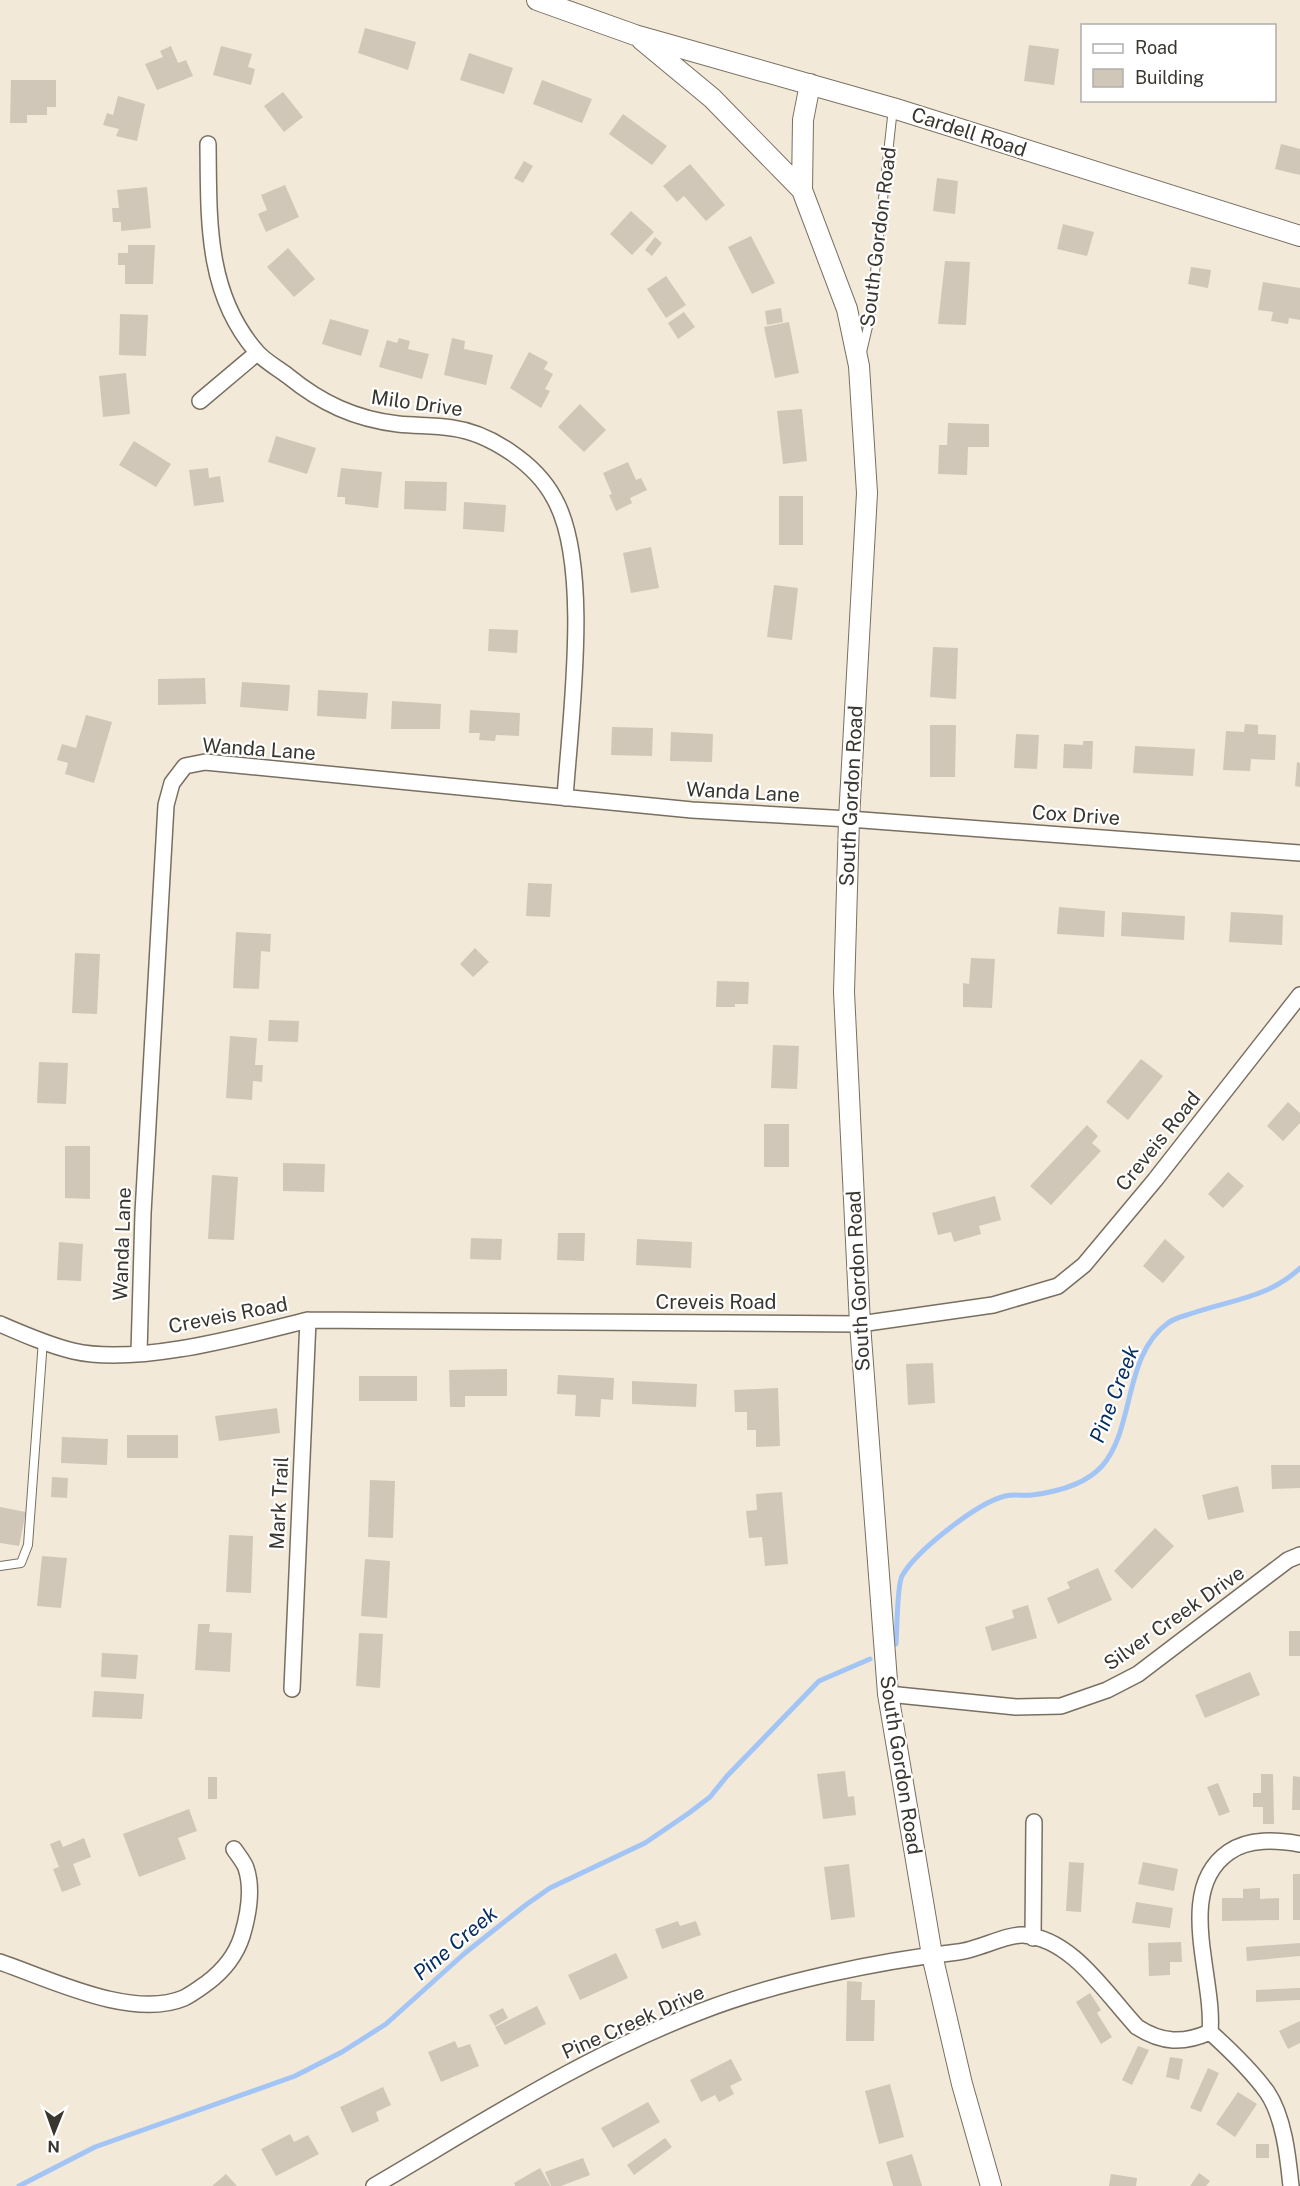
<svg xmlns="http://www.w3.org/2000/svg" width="1300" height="2186" font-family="'Public Sans',sans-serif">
<rect width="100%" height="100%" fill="#f2e9d8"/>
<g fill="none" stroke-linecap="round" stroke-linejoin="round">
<path stroke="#a3c5f5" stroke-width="5" d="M896 1644C897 1631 897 1585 902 1576 916 1551 977 1503 1005 1496 1014 1494 1023 1496 1032 1495 1056 1492 1085 1485 1102 1466 1135 1429 1123 1355 1168 1323 1174 1318 1185 1316 1193 1313 1231 1300 1270 1297 1300 1268
M19 2186 95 2147 295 2076 342 2052 386 2024 465 1953 527 1904 550 1888 645 1843 689 1813 710 1797 727 1776 819 1681 870 1659"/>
</g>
<path fill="#d1c7b8" d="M365 28 416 42 408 70 358 53Z
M1029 45 1059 49 1054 85 1024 81Z
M171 46 178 63 186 60 193 76 157 90 145 64 163 57 160 51Z
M221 46 252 54 248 67 255 69 251 85 213 75Z
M469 53 513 68 504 94 460 80Z
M11 80H56V107H47V115H27V123H10Z
M542 80 592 99 582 123 533 104Z
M283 92 303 117 284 132 264 106Z
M118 96 145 104 137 141 116 136 119 129 103 125 107 113 113 115Z
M623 114 667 146 652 165 609 134Z
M1281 144 1300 149V175L1275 169Z
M524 161 533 166 523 183 514 178Z
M690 164 725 205 706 221 684 196 677 202 663 186Z
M937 178 958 181 955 214 933 211Z
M285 185 299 217 266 232 258 214 267 210 261 195Z
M147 187 151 228 121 231V222H113L112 208H119L117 190Z
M631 211 654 232 632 255 610 234Z
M1063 224 1094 232 1087 256 1057 249Z
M751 236 775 283 752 294 728 247Z
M655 237 662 243 652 256 645 250Z
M128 245H155L153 284H125V265H118V253H128Z
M288 248 315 279 294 297 267 267Z
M945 261 970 262 966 325 938 324Z
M1191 267 1211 270 1208 288 1188 284Z
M666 276 686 305 666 318 647 289Z
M1263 282 1300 288V320L1289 318 1288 324 1271 321 1273 312 1258 310Z
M781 308 783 322 767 325 765 311Z
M684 312 695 327 678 339 668 323Z
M120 314 148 315 146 356 119 355Z
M330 319 369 330 361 356 322 344Z
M789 322 799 373 775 378 764 327Z
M399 338 410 341 408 349 429 354 422 379 379 367 387 340 397 343Z
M452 338 465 341 464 349 493 355 486 385 444 375Z
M529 352 548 362 544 369 553 374 545 389 550 391 541 408 510 388Z
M126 373 130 414 103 417 99 376Z
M580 404 606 430 584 452 558 427Z
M802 409 807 461 783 464 777 411Z
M948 423 989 424V447H968L967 475 938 474 939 445H947Z
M276 436 316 448 307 474 268 462Z
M134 441 171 464 156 487 119 465Z
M628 462 636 480 641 478 647 490 630 498 632 503 616 511 609 495 612 494 603 473Z
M208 468 209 478 220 476 224 502 194 506 189 470Z
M341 468 382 472 378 508 345 504V497H337Z
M405 481 447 482 446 511 404 509Z
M779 496H803V545H779Z
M464 502 506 505 504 532 463 529Z
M651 547 659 588 631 593 623 553Z
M774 585 798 588 792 640 767 637Z
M489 629 518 630 517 653 488 651Z
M933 647 958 648 956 699 930 697Z
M205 678 206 704 158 705V679Z
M242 682 290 685 288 711 240 707Z
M318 690 368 693 366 719 317 716Z
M392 701 441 704 440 729H391Z
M470 710 520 713 519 736 496 735 495 741 479 740 480 733H469Z
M86 715 112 722 94 783 65 774 68 763 57 760 62 744 76 748Z
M1245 724 1258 725V734L1276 735 1275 760 1251 759 1250 771 1223 770 1226 731 1244 732Z
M930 725H956L955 777H930Z
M612 727 653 728 652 756 611 755Z
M671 732 713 734 712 762 670 761Z
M1016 734 1039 735 1037 769 1014 768Z
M1083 741H1093L1092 769 1063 768 1064 744 1083 745Z
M1135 746 1195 749 1193 776 1133 773Z
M1297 762 1300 763V787L1295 786Z
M528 883 552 884 550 917 526 916Z
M1059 907 1105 911 1104 937 1057 934Z
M1122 912 1185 916 1184 940 1121 936Z
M1231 912 1283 915 1282 945 1229 942Z
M236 932 271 934 270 952 261 951 259 989 233 988Z
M475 948 489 962 473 977 460 964Z
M75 953 100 954 97 1014 72 1013Z
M971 958 995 959 992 1008 963 1007V983L969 984Z
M717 981 749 982 748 1004H735V1007H716Z
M269 1020 299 1021 298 1042 268 1041Z
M230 1036 257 1038 255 1065H263L262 1082 253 1081 252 1100 226 1098Z
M773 1045 799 1046 797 1089 771 1088Z
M1141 1059 1163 1076 1128 1120 1106 1102Z
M39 1062 68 1063 66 1104 37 1103Z
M1288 1102 1300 1113V1123L1283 1141 1267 1126Z
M764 1124H789V1167H764Z
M1087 1125 1098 1136 1092 1143 1101 1151 1051 1205 1030 1186Z
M65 1146H90V1199L65 1198Z
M283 1163 325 1164 324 1192 283 1191Z
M1228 1172 1244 1186 1223 1208 1208 1194Z
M212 1175 238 1177 234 1240 208 1239Z
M995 1196 1001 1220 979 1226 981 1234 954 1242 951 1232 938 1235 932 1213Z
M558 1233H585L584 1261 557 1260Z
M471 1238 502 1239 501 1260 470 1259Z
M637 1239 692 1242 691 1268 636 1265Z
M1165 1239 1185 1257 1163 1283 1143 1266Z
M59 1242 83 1244 81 1281 57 1280Z
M933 1363 935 1403 908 1405 906 1364Z
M507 1369V1396H465V1407H450L449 1370Z
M558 1375 614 1378 613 1400 601 1399 600 1417 575 1416 576 1395 557 1394Z
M359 1376H417V1401H359Z
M632 1381 697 1384 696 1407 632 1404Z
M778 1388 780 1446 756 1447V1430H747V1412H735L734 1390Z
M277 1408 280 1433 219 1441 215 1416Z
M127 1435H178V1458H127Z
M62 1437 108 1439 107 1465 61 1463Z
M1271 1465H1300V1488L1272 1489Z
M52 1477 68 1478 67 1498 51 1497Z
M370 1480 395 1481 393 1538 368 1537Z
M1238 1486 1244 1512 1208 1520 1202 1495Z
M782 1492 788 1564 765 1566 762 1537 749 1538 746 1511 757 1510 756 1494Z
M0 1507 26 1512 19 1546 0 1543Z
M1155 1528 1174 1546 1132 1589 1114 1571Z
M229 1535 253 1536 251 1593 226 1592Z
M42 1556 67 1558 61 1608 37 1606Z
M365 1559 390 1561 387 1618 361 1616Z
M1098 1568 1112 1600 1058 1624 1047 1598 1070 1588 1067 1582Z
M1028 1605 1037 1638 992 1651 985 1627 1014 1618 1012 1610Z
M198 1624H210L209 1632 232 1633 230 1672 195 1670Z
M1289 1631H1300V1656H1289Z
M359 1633 383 1634 380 1688 356 1686Z
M102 1653 138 1655 136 1679 101 1677Z
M1250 1672 1260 1695 1205 1718 1195 1695Z
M94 1691 144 1694 142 1719 92 1717Z
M845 1771 848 1797 854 1796 856 1815 823 1819 817 1774Z
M1261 1774H1273L1274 1824H1263V1807H1253V1793H1261Z
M1293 1776 1300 1777V1810H1292Z
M208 1777H217V1799H208Z
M1218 1783 1230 1812 1219 1816 1207 1787Z
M189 1809 197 1831 178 1838 186 1859 139 1877 123 1834Z
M84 1838 91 1857 73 1864 81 1885 62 1892 53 1869 59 1867 50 1844 60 1840 63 1847Z
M1069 1862 1084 1863 1081 1912 1066 1911Z
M1143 1862 1178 1869 1174 1891 1138 1884Z
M849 1864 855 1917 831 1920 824 1867Z
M1293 1874H1300V1920H1293Z
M1260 1888V1899L1279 1898V1920L1222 1921V1898H1243V1889Z
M1136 1902 1173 1908 1170 1928 1132 1923Z
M678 1921 680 1926 696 1921 701 1935 662 1949 655 1929Z
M1181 1942 1182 1962H1170V1975L1149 1976 1148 1943Z
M1300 1943V1956L1247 1961 1246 1947Z
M616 1953 628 1978 580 2000 568 1975Z
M847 1981 862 1982 861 2000H875L874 2041H846Z
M1300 1988V2000L1256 2002V1990Z
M1090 1993 1101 2010 1097 2013 1112 2037 1101 2044 1076 2002Z
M537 2006 546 2024 505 2045 495 2027Z
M503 2008 508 2018 495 2026 489 2015Z
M1300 2021V2043L1288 2049 1279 2031Z
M455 2041 458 2048 470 2044 479 2066 441 2082 428 2052Z
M1138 2046 1149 2050 1132 2085 1122 2080Z
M1170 2057 1183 2059 1179 2080 1166 2077Z
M731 2059 742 2080 730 2086 734 2094 719 2102 715 2095 701 2102 690 2080Z
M1208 2068 1219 2073 1201 2112 1190 2108Z
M890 2084 904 2137 879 2144 865 2091Z
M383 2087 391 2105 376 2112 379 2121 352 2133 340 2107Z
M1238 2092 1257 2104 1235 2137 1216 2124Z
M648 2102 660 2122 613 2148 601 2128Z
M290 2134 294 2142 308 2135 319 2154 276 2176 261 2149Z
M665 2138 672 2147 634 2175 627 2165Z
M1256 2144H1269V2158H1256Z
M912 2154 922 2186H893L886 2162Z
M583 2158 590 2175 561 2186H551L545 2172Z
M540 2168 550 2186H515L514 2183Z
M1199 2173 1210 2181 1206 2186H1190Z
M226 2174 237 2186H212Z
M1111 2174 1137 2178 1136 2186H1109Z"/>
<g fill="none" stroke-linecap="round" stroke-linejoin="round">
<defs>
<path id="lane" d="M862 352 870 318 893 108
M0 1566 21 1563 28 1545 43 1340"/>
<path id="street" d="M208 144C209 217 205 292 256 351 264 361 278 368 288 376 321 403 355 419 398 424 416 426 434 425 452 428 490 433 536 464 554 498 592 564 570 720 565 798
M200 401 257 353
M0 1324C23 1334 48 1345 73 1351 137 1366 244 1336 308 1320L860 1324 993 1305 1058 1286 1084 1265 1155 1180 1300 995
M139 1353 143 1213 166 805 172 783 185 766 205 762 692 810 849 819 1300 853
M292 1689 308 1320
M888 1694 1016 1707 1061 1706 1107 1690 1138 1674 1288 1560 1300 1555
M1033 1938 1034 1822
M0 1962C50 1979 132 2020 184 1998 192 1994 200 1988 207 1983 223 1971 236 1955 242 1936 248 1916 253 1889 246 1868 244 1862 238 1855 234 1849
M1210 2032C1215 1977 1174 1890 1229 1852 1249 1838 1276 1840 1300 1844
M1210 2032C1230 2050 1251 2070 1267 2092 1284 2117 1288 2157 1291 2186
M374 2186C480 2124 586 2055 702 2011 777 1982 878 1961 958 1952 977 1950 1007 1934 1023 1935 1072 1938 1106 1994 1137 2027 1162 2043 1183 2044 1210 2032"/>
<path id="secondary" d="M537 0 635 35 893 108 1300 236
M642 40 712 98 802 190
M810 84 803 120 802 190 847 309 859 366 867 493 849 819 844 992 860 1324 888 1694 932 1955 962 2084 991 2186"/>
</defs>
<use href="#lane" stroke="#786f61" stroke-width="10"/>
<use href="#street" stroke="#786f61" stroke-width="18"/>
<use href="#secondary" stroke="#786f61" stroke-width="22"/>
<use href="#lane" stroke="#fff" stroke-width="8"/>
<use href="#street" stroke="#fff" stroke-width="15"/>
<use href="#secondary" stroke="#fff" stroke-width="20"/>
</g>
<g text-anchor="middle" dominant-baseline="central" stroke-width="4.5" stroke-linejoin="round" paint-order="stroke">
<g font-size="20" fill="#39352f" stroke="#fff">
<text transform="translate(969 132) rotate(18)">Cardell Road</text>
<text transform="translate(878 237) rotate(-83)">South Gordon Road</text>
<text transform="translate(417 403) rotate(8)">Milo Drive</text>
<text transform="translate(259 749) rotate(4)">Wanda Lane</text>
<text transform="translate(743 792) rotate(3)">Wanda Lane</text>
<text transform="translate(851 796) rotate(-87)">South Gordon Road</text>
<text transform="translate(1076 815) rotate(4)">Cox Drive</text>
<text transform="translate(1158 1141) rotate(-51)">Creveis Road</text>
<text transform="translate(122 1244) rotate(-88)">Wanda Lane</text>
<text transform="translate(858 1281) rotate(-93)">South Gordon Road</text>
<text x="716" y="1302">Creveis Road</text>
<text transform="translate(228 1315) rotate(-11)">Creveis Road</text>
<text transform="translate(279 1503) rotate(-87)">Mark Trail</text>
<text transform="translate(1174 1618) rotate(-35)">Silver Creek Drive</text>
<text transform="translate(901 1765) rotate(81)">South Gordon Road</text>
<text transform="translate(633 2022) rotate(-24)">Pine Creek Drive</text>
</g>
<g font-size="21" font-style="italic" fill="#062e62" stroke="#fff">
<text transform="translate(1114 1394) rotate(-69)">Pine Creek</text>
<text transform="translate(455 1943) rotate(-40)">Pine Creek</text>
</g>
</g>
<rect x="1081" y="24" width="195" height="78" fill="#ffffff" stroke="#b0aeac" stroke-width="1.5"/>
<rect x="1093" y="44" width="30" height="9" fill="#ffffff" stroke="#b0aeac" stroke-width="1.5"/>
<text x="1135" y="54" font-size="18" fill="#39352f">Road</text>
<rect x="1093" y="69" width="30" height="18" fill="#d1c7b8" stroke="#b0aeac" stroke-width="1.5"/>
<text x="1135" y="84" font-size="18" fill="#39352f">Building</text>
<g transform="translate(54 2132) rotate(181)" stroke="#ffffff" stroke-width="4.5" paint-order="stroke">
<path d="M0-4.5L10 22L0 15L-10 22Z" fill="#39352f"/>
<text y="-9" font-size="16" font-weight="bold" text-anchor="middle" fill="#39352f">N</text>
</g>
</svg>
